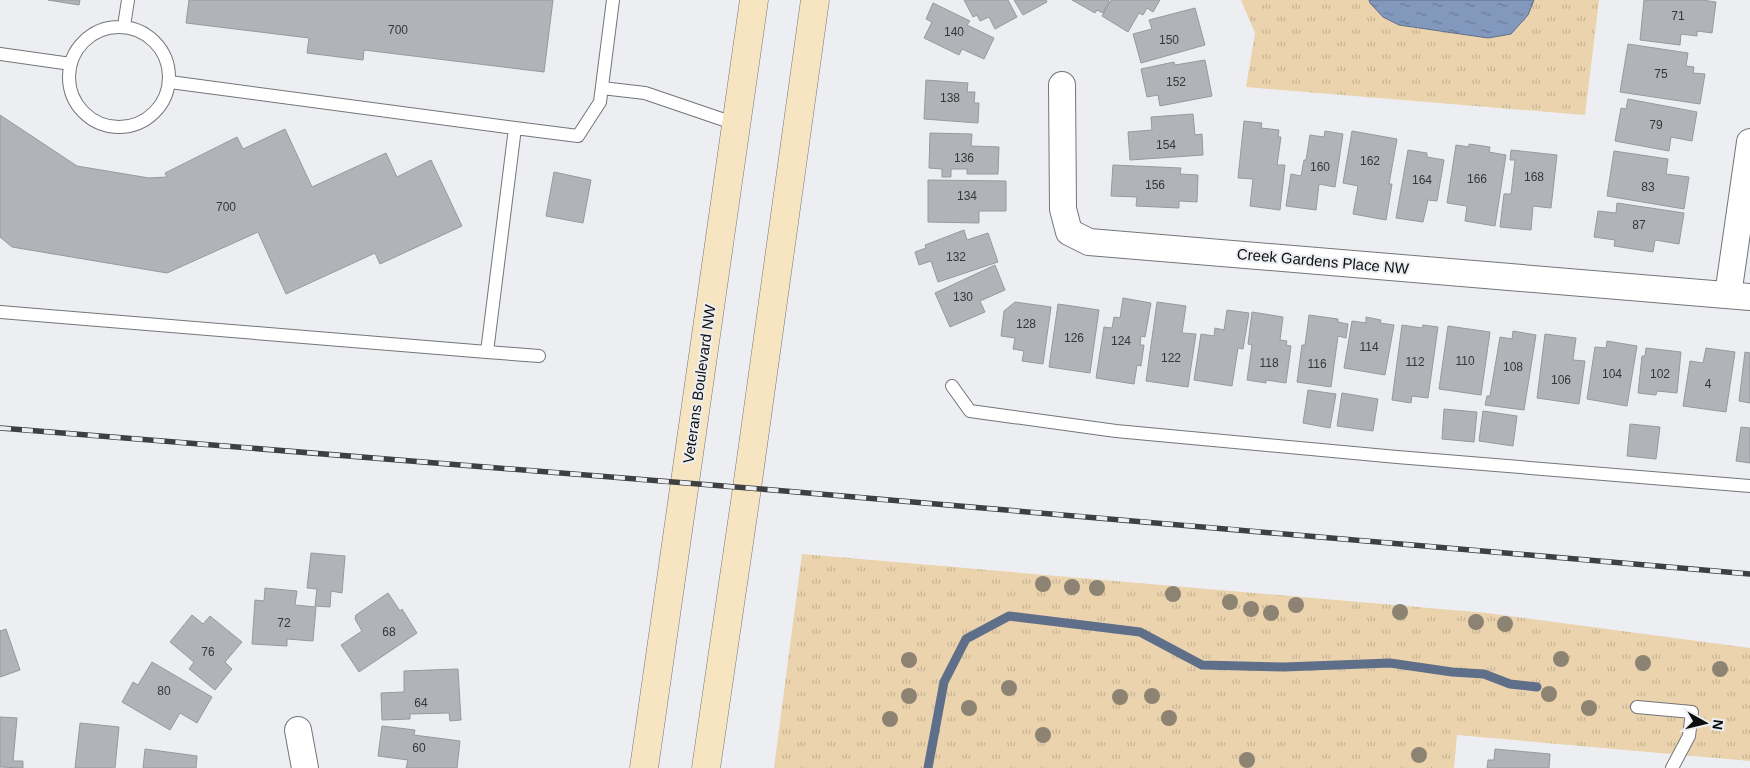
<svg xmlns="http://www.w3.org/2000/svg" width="1750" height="768" font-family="Helvetica,sans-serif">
<defs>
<pattern id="park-tufts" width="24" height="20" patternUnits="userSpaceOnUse" patternTransform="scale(1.25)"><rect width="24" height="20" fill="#ebd3ae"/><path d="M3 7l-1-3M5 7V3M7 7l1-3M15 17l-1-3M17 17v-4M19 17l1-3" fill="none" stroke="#c8b494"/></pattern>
<pattern id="water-ripples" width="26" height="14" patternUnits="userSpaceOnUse" patternTransform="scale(1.25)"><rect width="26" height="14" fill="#8298bd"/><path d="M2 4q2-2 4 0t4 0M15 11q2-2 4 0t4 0" fill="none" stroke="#697a98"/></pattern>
</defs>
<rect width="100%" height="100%" fill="#eceef2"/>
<path fill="url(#park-tufts)" d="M1241 0H1599L1585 115 1246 87 1255 33Z
M802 554 1487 613 1750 648V761L1457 735 1454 768H774Z"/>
<path fill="url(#water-ripples)" stroke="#5f6f89" d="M1369 0H1534L1528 15 1511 34 1488 38 1399 25 1383 17 1370 3Z"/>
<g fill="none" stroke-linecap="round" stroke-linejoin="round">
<path stroke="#5f6f89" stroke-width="9" d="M928 768 944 682 966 639 1009 616 1140 632 1202 665 1284 667 1390 663 1452 672 1484 674 1510 684 1537 687"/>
</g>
<path fill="#b0b3b7" stroke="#97999d" d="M48 0H80L79 5Z
M189 0H553L544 72 364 50 363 60 307 53 309 38 186 23Z
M964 0H1008L1017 17 995 29 989 17 980 21 977 15 973 17Z
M1014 0H1046L1047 2 1023 15Z
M1072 0H1108L1109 1 1103 13 1097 10 1095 13Z
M1111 0H1160L1153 12 1147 8 1143 15 1139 13 1128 32 1102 16Z
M1644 0H1702L1716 2 1712 33 1697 31V36L1681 34 1680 45 1640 40Z
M933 3 970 21 967 25 994 38 984 59 962 49 959 55 924 38 932 22 926 19Z
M1195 8 1205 45 1141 63 1133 34 1152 29 1149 20Z
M1628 44 1688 53 1686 66 1694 67 1693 73 1705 74 1700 104 1620 92Z
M1205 60 1212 96 1160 106 1158 95 1147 97 1141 69 1174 62 1175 65Z
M926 80 968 83 967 92H975L974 103H979L978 123 924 119Z
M1628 99 1697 112 1692 141 1671 137 1669 151 1615 141 1621 108 1626 109Z
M1193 114 1195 135 1202 134 1203 155 1130 160 1128 132 1152 130 1151 117Z
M0 115 77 166 149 178 167 177 165 173 237 137 243 149 285 129 312 187 386 153 397 177 431 160 462 226 380 264 375 253 286 294 258 232 167 273 12 247 0 237Z
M1244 121 1262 123 1261 128 1279 130 1278 137H1281L1277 165H1285L1280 210 1250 206 1253 179 1238 178Z
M1325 131 1343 134 1335 187 1319 184 1316 210 1286 206 1291 174 1301 176 1304 160H1306L1310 135 1324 137Z
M1352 131 1397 139 1389 184H1392L1386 220 1353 214 1358 186 1343 183Z
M930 133 972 134 971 146 999 147 998 174H967V169H951V177H942V169L929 168Z
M1469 144 1490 147 1489 152 1506 155 1495 226 1465 221 1467 206 1447 203 1456 145 1469 147Z
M1408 150 1427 153V157L1444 160 1437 201 1428 200 1423 222 1396 218Z
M1511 150 1557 155 1551 208 1533 206 1531 230 1500 227 1504 194H1511L1515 160H1510Z
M1614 151 1668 159 1666 174 1689 177 1684 209 1607 196Z
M1113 165 1181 168 1180 174 1198 175 1197 202 1179 201V208L1136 206 1137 197 1111 196Z
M554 172 591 180 583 223 546 216Z
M928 180 1006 181V211H979V223L928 222Z
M1617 203 1684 213 1679 244 1655 240 1653 252 1614 246 1615 240 1594 237 1598 211 1616 213Z
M964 230 967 240 988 233 998 262 938 282 931 261 919 265 915 252 926 248 925 245Z
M995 265 1005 290 980 301 985 312 950 327 935 293Z
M1123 298 1151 303 1145 337 1141 336 1140 345H1144L1141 366 1137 365 1134 384 1096 378 1104 327 1112 328 1114 317 1120 318Z
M1015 302 1051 307 1043 364 1022 361 1024 351 1013 349 1015 338 1001 336 1004 311Z
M1157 302 1186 306 1182 333 1196 334 1188 387 1146 381Z
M1058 304 1099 310 1090 373 1049 367Z
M1227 310 1249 313 1243 349 1238 348 1232 386 1194 380 1201 334 1214 336 1215 328 1224 330Z
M1252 312 1283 317 1280 340 1287 341 1286 345 1291 346 1286 383 1266 380V383L1247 380 1252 345 1248 344Z
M1309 315 1338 319V322L1348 324 1346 338 1338 336 1331 387 1297 382 1302 345H1305Z
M1366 317 1381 320 1380 323 1394 325 1385 375 1344 368 1352 321 1366 323Z
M1402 325 1422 328 1423 325 1438 327 1428 398 1412 396 1411 403 1392 400Z
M1448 326 1490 332 1481 395 1439 389Z
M1513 331 1536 335 1524 410 1485 405 1487 396H1490L1500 337 1512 339Z
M1545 334 1576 338 1573 360 1585 361 1579 404 1537 398Z
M1607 341 1637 346 1627 406 1587 399 1595 347 1606 348Z
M1646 348 1681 352 1677 393 1657 391 1656 395 1638 393 1642 356H1645Z
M1706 348 1735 352 1726 412 1683 406 1690 361 1703 363Z
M1745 352 1750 353V403L1739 401Z
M1308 390 1336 394 1330 428 1303 423Z
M1342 393 1378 399 1373 431 1337 426Z
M1444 409 1477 412 1474 442 1442 439Z
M1483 411 1517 416 1513 446 1479 441Z
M1630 424 1660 427 1656 459 1627 456Z
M1741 427 1750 428V463L1736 461Z
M311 553 345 556 342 593 331 591 330 607 315 606 317 589 307 588Z
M265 588 297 591 295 605 316 607 313 641 287 639V646L252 644 255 600 264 601Z
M388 593 400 611 402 609 417 633 359 672 341 645 362 631 355 619 356 615Z
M192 615 203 624 210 616 242 642 225 662 232 669 215 690 189 669 194 662 170 642Z
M6 629 20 670 0 677V631Z
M152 662 212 697 197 723 180 713 170 730 122 702 133 682 138 685Z
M458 669 461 720 450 721 449 713 410 714V719L382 720 381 693 404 692V671Z
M0 717 17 718 13 761H23V768L0 767Z
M80 723 119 727 115 768H75Z
M382 726 415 730 414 735 460 741 457 768H406L408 760 378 756Z
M145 749 197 756 196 768H143Z
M1495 749 1550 754 1549 768H1487L1488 760H1494Z"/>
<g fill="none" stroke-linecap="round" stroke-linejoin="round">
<defs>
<path id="service" d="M124 26 128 0
M69 77a50 50 0 1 1 100 0a50 50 0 1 1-100 0Z
M0 54 71 64
M602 88 645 93 736 124
M515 128 578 136 600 102 613 0
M0 312 487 352 515 128 170 82
M487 352 539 356
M952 386 970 411 1116 431 1397 457 1750 486
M1637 707 1692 712 1689 736 1672 768"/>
<path id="minor" d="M1062 85 1063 209 1069 232 1089 242 1750 297
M1728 295 1750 142
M298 730 305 768"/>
<path id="secondary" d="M644 768 754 0
M706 768 747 488 815 0"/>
</defs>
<use href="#service" stroke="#737578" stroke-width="14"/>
<use href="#minor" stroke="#737578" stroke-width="28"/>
<use href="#secondary" stroke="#737578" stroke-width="29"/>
<use href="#service" stroke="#fff" stroke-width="12"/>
<use href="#minor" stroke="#fff" stroke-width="26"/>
<use href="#secondary" stroke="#f7e5c1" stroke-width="28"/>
<defs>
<path id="rail" d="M0 428 773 490 1750 574"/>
</defs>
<use href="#rail" stroke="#3e3f40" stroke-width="5.5"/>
<use href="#rail" stroke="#eceef2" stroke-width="4" stroke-dasharray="11" stroke-linecap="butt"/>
</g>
<g fill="#8c8372">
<circle cx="1043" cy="584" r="8"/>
<circle cx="1072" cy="587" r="8"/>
<circle cx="1097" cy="588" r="8"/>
<circle cx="1173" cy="594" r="8"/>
<circle cx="1230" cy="602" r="8"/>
<circle cx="1296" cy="605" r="8"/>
<circle cx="1251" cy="609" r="8"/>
<circle cx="1400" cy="612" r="8"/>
<circle cx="1271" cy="613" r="8"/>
<circle cx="1476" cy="622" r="8"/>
<circle cx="1505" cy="624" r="8"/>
<circle cx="1561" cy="659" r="8"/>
<circle cx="909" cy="660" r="8"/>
<circle cx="1643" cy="663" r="8"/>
<circle cx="1720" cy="669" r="8"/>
<circle cx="1009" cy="688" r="8"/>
<circle cx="1549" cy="694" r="8"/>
<circle cx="909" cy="696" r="8"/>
<circle cx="1152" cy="696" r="8"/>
<circle cx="1120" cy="697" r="8"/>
<circle cx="969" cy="708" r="8"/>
<circle cx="1589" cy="708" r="8"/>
<circle cx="1169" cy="718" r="8"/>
<circle cx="890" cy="719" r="8"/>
<circle cx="1043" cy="735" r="8"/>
<circle cx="1419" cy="755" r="8"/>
<circle cx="1247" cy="760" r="8"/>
</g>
<g text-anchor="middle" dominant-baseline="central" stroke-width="4" stroke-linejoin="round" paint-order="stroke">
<g font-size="12" fill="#363739">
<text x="1678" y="16">71</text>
<text x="398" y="30">700</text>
<text x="954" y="32">140</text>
<text x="1169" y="40">150</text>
<text x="1661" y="74">75</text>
<text x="1176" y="82">152</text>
<text x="950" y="98">138</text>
<text x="1656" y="125">79</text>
<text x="1166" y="145">154</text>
<text x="964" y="158">136</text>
<text x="1370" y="161">162</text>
<text x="1320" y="167">160</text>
<text x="1534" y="177">168</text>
<text x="1477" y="179">166</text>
<text x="1422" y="180">164</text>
<text x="1155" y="185">156</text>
<text x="1648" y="187">83</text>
<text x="967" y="196">134</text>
<text x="226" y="207">700</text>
<text x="1639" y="225">87</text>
<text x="956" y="257">132</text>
<text x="963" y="297">130</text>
<text x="1026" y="324">128</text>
<text x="1074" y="338">126</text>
<text x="1121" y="341">124</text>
<text x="1369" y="347">114</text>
<text x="1171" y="358">122</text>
<text x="1465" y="361">110</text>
<text x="1415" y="362">112</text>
<text x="1269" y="363">118</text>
<text x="1317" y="364">116</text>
<text x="1513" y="367">108</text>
<text x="1612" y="374">104</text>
<text x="1660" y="374">102</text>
<text x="1561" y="380">106</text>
<text x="1708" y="384">4</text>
<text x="284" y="623">72</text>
<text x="389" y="632">68</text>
<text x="208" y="652">76</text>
<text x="164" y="691">80</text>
<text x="421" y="703">64</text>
<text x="419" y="748">60</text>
</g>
<g font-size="15" fill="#0d0e0f" stroke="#eceef2">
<text transform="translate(1323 261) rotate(5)">Creek Gardens Place NW</text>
<text transform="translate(699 384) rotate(-82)">Veterans Boulevard NW</text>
</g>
</g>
<g transform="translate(1705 723) rotate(98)" stroke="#eceef2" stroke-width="4" paint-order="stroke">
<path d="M0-4L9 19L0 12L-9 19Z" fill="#0d0e0f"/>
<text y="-8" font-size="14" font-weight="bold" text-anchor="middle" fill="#0d0e0f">N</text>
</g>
</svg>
